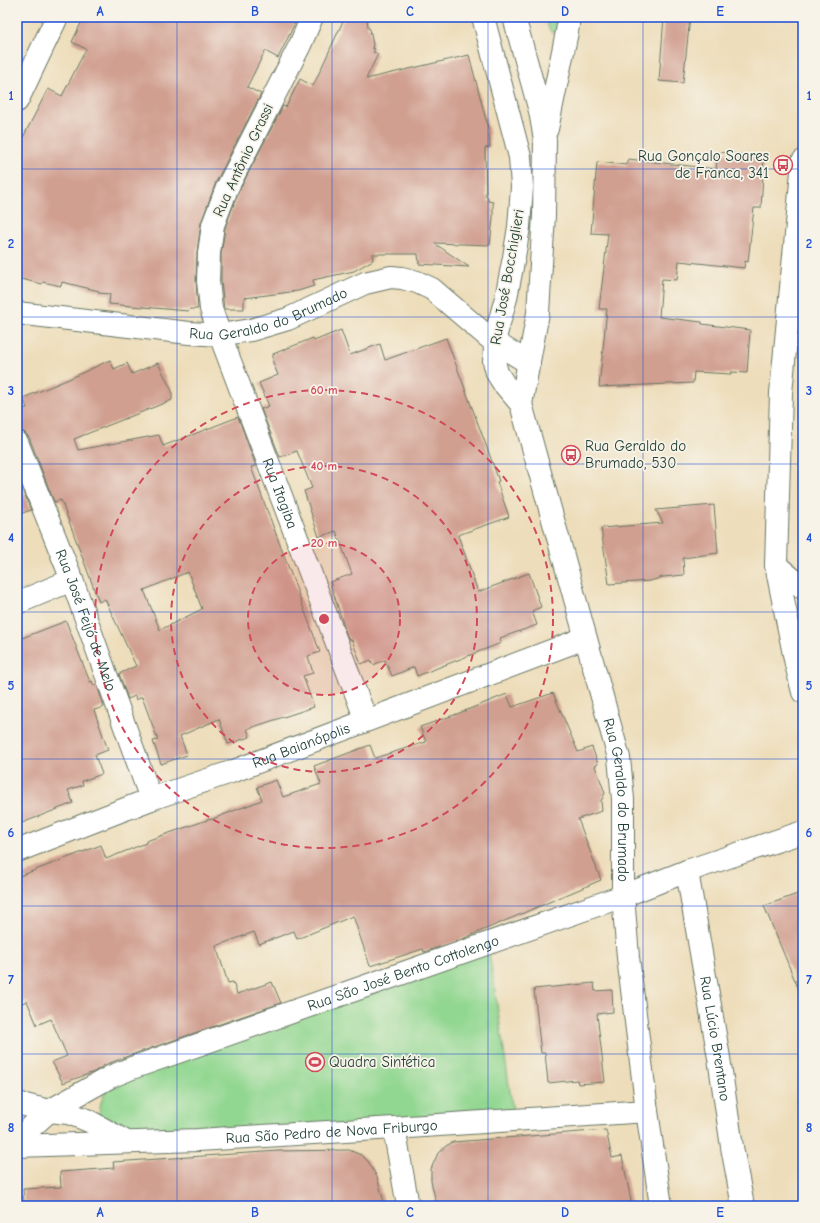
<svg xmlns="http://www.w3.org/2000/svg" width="820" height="1223" font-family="'Comic Neue',sans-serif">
<rect width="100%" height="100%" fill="#f7f3e8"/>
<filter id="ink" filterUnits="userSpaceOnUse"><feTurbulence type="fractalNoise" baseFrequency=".025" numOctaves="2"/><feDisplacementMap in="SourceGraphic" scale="8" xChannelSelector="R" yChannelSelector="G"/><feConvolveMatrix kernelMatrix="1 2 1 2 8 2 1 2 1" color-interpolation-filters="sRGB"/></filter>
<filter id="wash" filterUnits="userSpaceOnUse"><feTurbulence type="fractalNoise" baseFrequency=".012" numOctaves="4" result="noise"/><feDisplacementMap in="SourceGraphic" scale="16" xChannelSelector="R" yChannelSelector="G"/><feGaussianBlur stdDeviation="0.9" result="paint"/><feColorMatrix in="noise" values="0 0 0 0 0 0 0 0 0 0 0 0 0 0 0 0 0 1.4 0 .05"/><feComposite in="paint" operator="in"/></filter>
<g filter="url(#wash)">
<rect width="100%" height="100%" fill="#edddba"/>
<path fill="#92d791" stroke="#588a62" d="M545 17H562L560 29 555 32H551L549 29Z
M489 951 514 1118 137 1141 99 1117C99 1102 105 1091 112 1079Z"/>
<g id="blocks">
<path fill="#d09f90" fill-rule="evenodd" d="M84 17H298L278 58 265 51 247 87 261 94 216 182 201 223 197 252 196 281 198 309H190L188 311 109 304 110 294 99 293V291L62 282 61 286 43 282 42 284 17 278V149L48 89 62 96 86 49 72 42Z
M345 17H367L368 28 370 29 373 45 372 48 375 49 373 52 378 54 366 79 469 55 489 131 490 147 485 148 486 197H488V201L493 202V218L490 245 434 243 469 267 419 264 418 254H372L373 260 354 271 313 280 314 286 298 291 244 298V309H224L221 281V254L225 228 238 193 283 106 286 107 300 79 313 86Z
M664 17H690L683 83 659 81Z
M718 152 764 157 761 208H754L748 262 745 261 744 268 679 261 677 280 662 279 659 317 702 322V324L750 330 747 373 731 372V374L694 372 693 383 599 387 607 309H599L608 234 591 233 597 162 627 165 628 159 716 169Z
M341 330 350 355 380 344 385 360 446 338 486 445 499 481 497 482 509 517 458 535 471 572 478 592 529 573 541 607 532 611 537 625 500 638 501 643 417 676 414 667 392 676 385 660 373 665 371 660 361 664 352 640H349L346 633 330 582 352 574 336 531 319 537 304 491 312 488 297 451 280 457 261 409 269 406 259 383 278 375 273 363V354L313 338 314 341Z
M110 360 114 369 127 363 132 374 158 363 172 391V400L74 439 78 450 159 435 163 446 238 417 256 466 251 467 320 652 308 656 313 673 303 676 314 707 247 729 250 737 228 744 219 719 180 736 187 755 161 764 153 741 158 740 142 697 136 700 135 696 128 699 119 674 136 666 105 599 99 602 61 500 54 502 29 437 24 432 17 430V410L27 408 23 398 69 379ZM188 572 202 609 160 630 144 590Z
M17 476 31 510 17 515Z
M714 505 718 553 683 558 684 575 663 577 650 581 609 584 601 528 663 523 656 510Z
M66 621 90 682 92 681 94 686 97 685 104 707 94 710 108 750 95 755 102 774 82 781 83 785 68 790 73 803 17 825V640Z
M553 693 578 752 592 747 598 764 595 766 605 793 601 801 602 811 578 819 601 880 460 940 424 952 423 949 370 966 353 916 297 939 294 931 259 944 254 932 216 946 228 983 233 982 237 994 272 982 281 1003 128 1056 105 1065 94 1072 63 1083 52 1062 67 1056 51 1019 37 1025 27 1001 17 1005V877L101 845 106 859 146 843V841L210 819V820L262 800 257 787 276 780 283 797 321 784 314 766 370 745 375 758 426 742 420 727 457 714 507 694 512 707Z
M803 892V1000L764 906Z
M594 983 595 991 612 990 613 1012 597 1014 605 1082 578 1084 577 1080 548 1083 545 1053H541L534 989Z
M606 1130 612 1158 622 1156 632 1206H437L431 1181V1169L438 1153 446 1146 453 1142Z
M349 1150 361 1155 368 1161 377 1177 385 1206H24L23 1189 61 1187 60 1172 114 1168 113 1162 279 1151Z"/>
</g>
</g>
<g filter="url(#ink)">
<use href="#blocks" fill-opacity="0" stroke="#677563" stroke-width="1"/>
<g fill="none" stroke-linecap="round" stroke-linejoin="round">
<defs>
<g id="minor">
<path id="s1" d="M312 17 300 45 227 188 213 225 209 253 208 281 211 309 220 335 366 720"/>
<path id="s2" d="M483 17 520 157 522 187 519 227 514 257 506 298 496 334 494 361 497 373 504 384 521 404 619 758 623 799V896L628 957 647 1111 661 1206"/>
<path d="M514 17 540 111 545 140 544 215 538 313 521 404"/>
<path d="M17 101 57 17"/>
<path d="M547 129 567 32 569 17"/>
<path d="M803 161 781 393 776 565 796 664 803 692"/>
<path id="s3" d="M17 313 189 333 220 335 251 330 288 319 365 283 391 277 402 278 417 282 432 289 494 342 529 363"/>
<path id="s4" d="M17 442 72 580 151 799"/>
<path d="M776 565 803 588"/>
<path d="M17 603 72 580"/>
<path id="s5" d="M17 851 151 799 231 772 585 638"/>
<path id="s6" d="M687 871 719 1058 732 1147 743 1206"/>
<path d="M17 1103 49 1111 68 1113 79 1117 89 1121 125 1141"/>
<path d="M394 1128 408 1206"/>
<path id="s7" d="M17 1140 49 1111 110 1077 132 1068 623 896 687 871 803 832"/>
<path id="s8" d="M17 1146 198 1140 394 1128 647 1111"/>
</g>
</defs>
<use href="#minor" stroke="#677563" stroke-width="24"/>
<use href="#minor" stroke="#fff" stroke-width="22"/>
</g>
</g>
<path fill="none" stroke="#1d4ed8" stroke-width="1" stroke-opacity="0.55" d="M177 17V1206M332 17V1206M488 17V1206M643 17V1206M17 169H803M17 317H803M17 464H803M17 612H803M17 759H803M17 906H803M17 1054H803"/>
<circle cx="324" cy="619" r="76" fill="#d1495b" fill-opacity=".12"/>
<g fill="none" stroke="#d1495b" stroke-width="2" stroke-dasharray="7 5">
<circle cx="324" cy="619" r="76"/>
<circle cx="324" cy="619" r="153"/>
<circle cx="324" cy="619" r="229"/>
</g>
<defs>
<symbol id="bus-ring" viewBox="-11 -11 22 22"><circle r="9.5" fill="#f7f3e8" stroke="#d1495b" stroke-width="1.5"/><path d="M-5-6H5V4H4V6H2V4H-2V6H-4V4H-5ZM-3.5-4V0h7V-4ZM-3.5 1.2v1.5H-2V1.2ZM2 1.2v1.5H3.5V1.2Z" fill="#d1495b"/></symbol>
<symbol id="stadium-ring" viewBox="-11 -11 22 22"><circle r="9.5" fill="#f7f3e8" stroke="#d1495b" stroke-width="1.5"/><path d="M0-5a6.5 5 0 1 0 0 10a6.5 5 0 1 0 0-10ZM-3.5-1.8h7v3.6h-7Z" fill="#d1495b"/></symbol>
</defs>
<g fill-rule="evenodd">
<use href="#bus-ring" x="772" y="154" width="22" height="22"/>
<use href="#bus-ring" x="560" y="444" width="22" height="22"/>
<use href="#stadium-ring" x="304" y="1051" width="22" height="22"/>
</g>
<g text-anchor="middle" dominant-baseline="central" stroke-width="3.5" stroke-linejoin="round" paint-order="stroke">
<g font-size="15" fill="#1f3d34" stroke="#f7f3e8" text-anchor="start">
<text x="769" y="156" text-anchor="end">Rua Gonçalo Soares<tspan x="769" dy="17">de Franca, 341</tspan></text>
<text x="585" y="446">Rua Geraldo do<tspan x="585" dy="17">Brumado, 530</tspan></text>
<text x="329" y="1062">Quadra Sintética</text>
</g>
<g font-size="15" fill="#1f3d34" stroke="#f7f3e8">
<text transform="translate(243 160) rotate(-65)">Rua Antônio Grassi</text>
<text transform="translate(507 277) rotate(-80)">Rua José Bocchiglieri</text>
<text stroke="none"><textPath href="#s3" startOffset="256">Rua Geraldo do Brumado</textPath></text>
<text stroke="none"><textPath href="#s1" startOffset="512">Rua Itagiba</textPath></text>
<text stroke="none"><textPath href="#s4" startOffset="191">Rua José Feijó de Melo</textPath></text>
<text stroke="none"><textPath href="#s5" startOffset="303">Rua Baianópolis</textPath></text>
<text stroke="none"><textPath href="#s2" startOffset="812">Rua Geraldo do Brumado</textPath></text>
<text stroke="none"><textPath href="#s7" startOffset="424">Rua São José Bento Cottolengo</textPath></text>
<text stroke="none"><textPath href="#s6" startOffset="170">Rua Lúcio Brentano</textPath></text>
<text stroke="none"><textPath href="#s8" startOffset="315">Rua São Pedro de Nova Friburgo</textPath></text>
</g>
</g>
<circle cx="324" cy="619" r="6" fill="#d1495b" stroke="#f7f3e8" stroke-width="2"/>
<g font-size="12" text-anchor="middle" font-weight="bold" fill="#d1495b" stroke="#f7f3e8" stroke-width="3.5" stroke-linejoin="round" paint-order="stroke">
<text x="324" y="394">60 m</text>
<text x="324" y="470">40 m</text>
<text x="324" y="547">20 m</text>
</g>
<rect width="820" height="1223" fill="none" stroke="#f7f3e8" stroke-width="44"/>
<rect x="22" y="22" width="776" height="1179" fill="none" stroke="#1d4ed8" stroke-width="1.5"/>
<g font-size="13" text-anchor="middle" font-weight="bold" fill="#1d4ed8">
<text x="100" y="16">A</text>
<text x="255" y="16">B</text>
<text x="410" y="16">C</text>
<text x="565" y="16">D</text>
<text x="720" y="16">E</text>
<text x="11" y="100">1</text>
<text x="809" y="100">1</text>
<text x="11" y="248">2</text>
<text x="809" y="248">2</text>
<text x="11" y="395">3</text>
<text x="809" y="395">3</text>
<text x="11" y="542">4</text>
<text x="809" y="542">4</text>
<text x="11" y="690">5</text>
<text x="809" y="690">5</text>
<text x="11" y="837">6</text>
<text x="809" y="837">6</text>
<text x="11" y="984">7</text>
<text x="809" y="984">7</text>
<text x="11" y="1132">8</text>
<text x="809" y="1132">8</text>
<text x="100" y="1217">A</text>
<text x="255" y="1217">B</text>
<text x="410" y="1217">C</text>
<text x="565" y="1217">D</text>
<text x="720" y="1217">E</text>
</g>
</svg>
